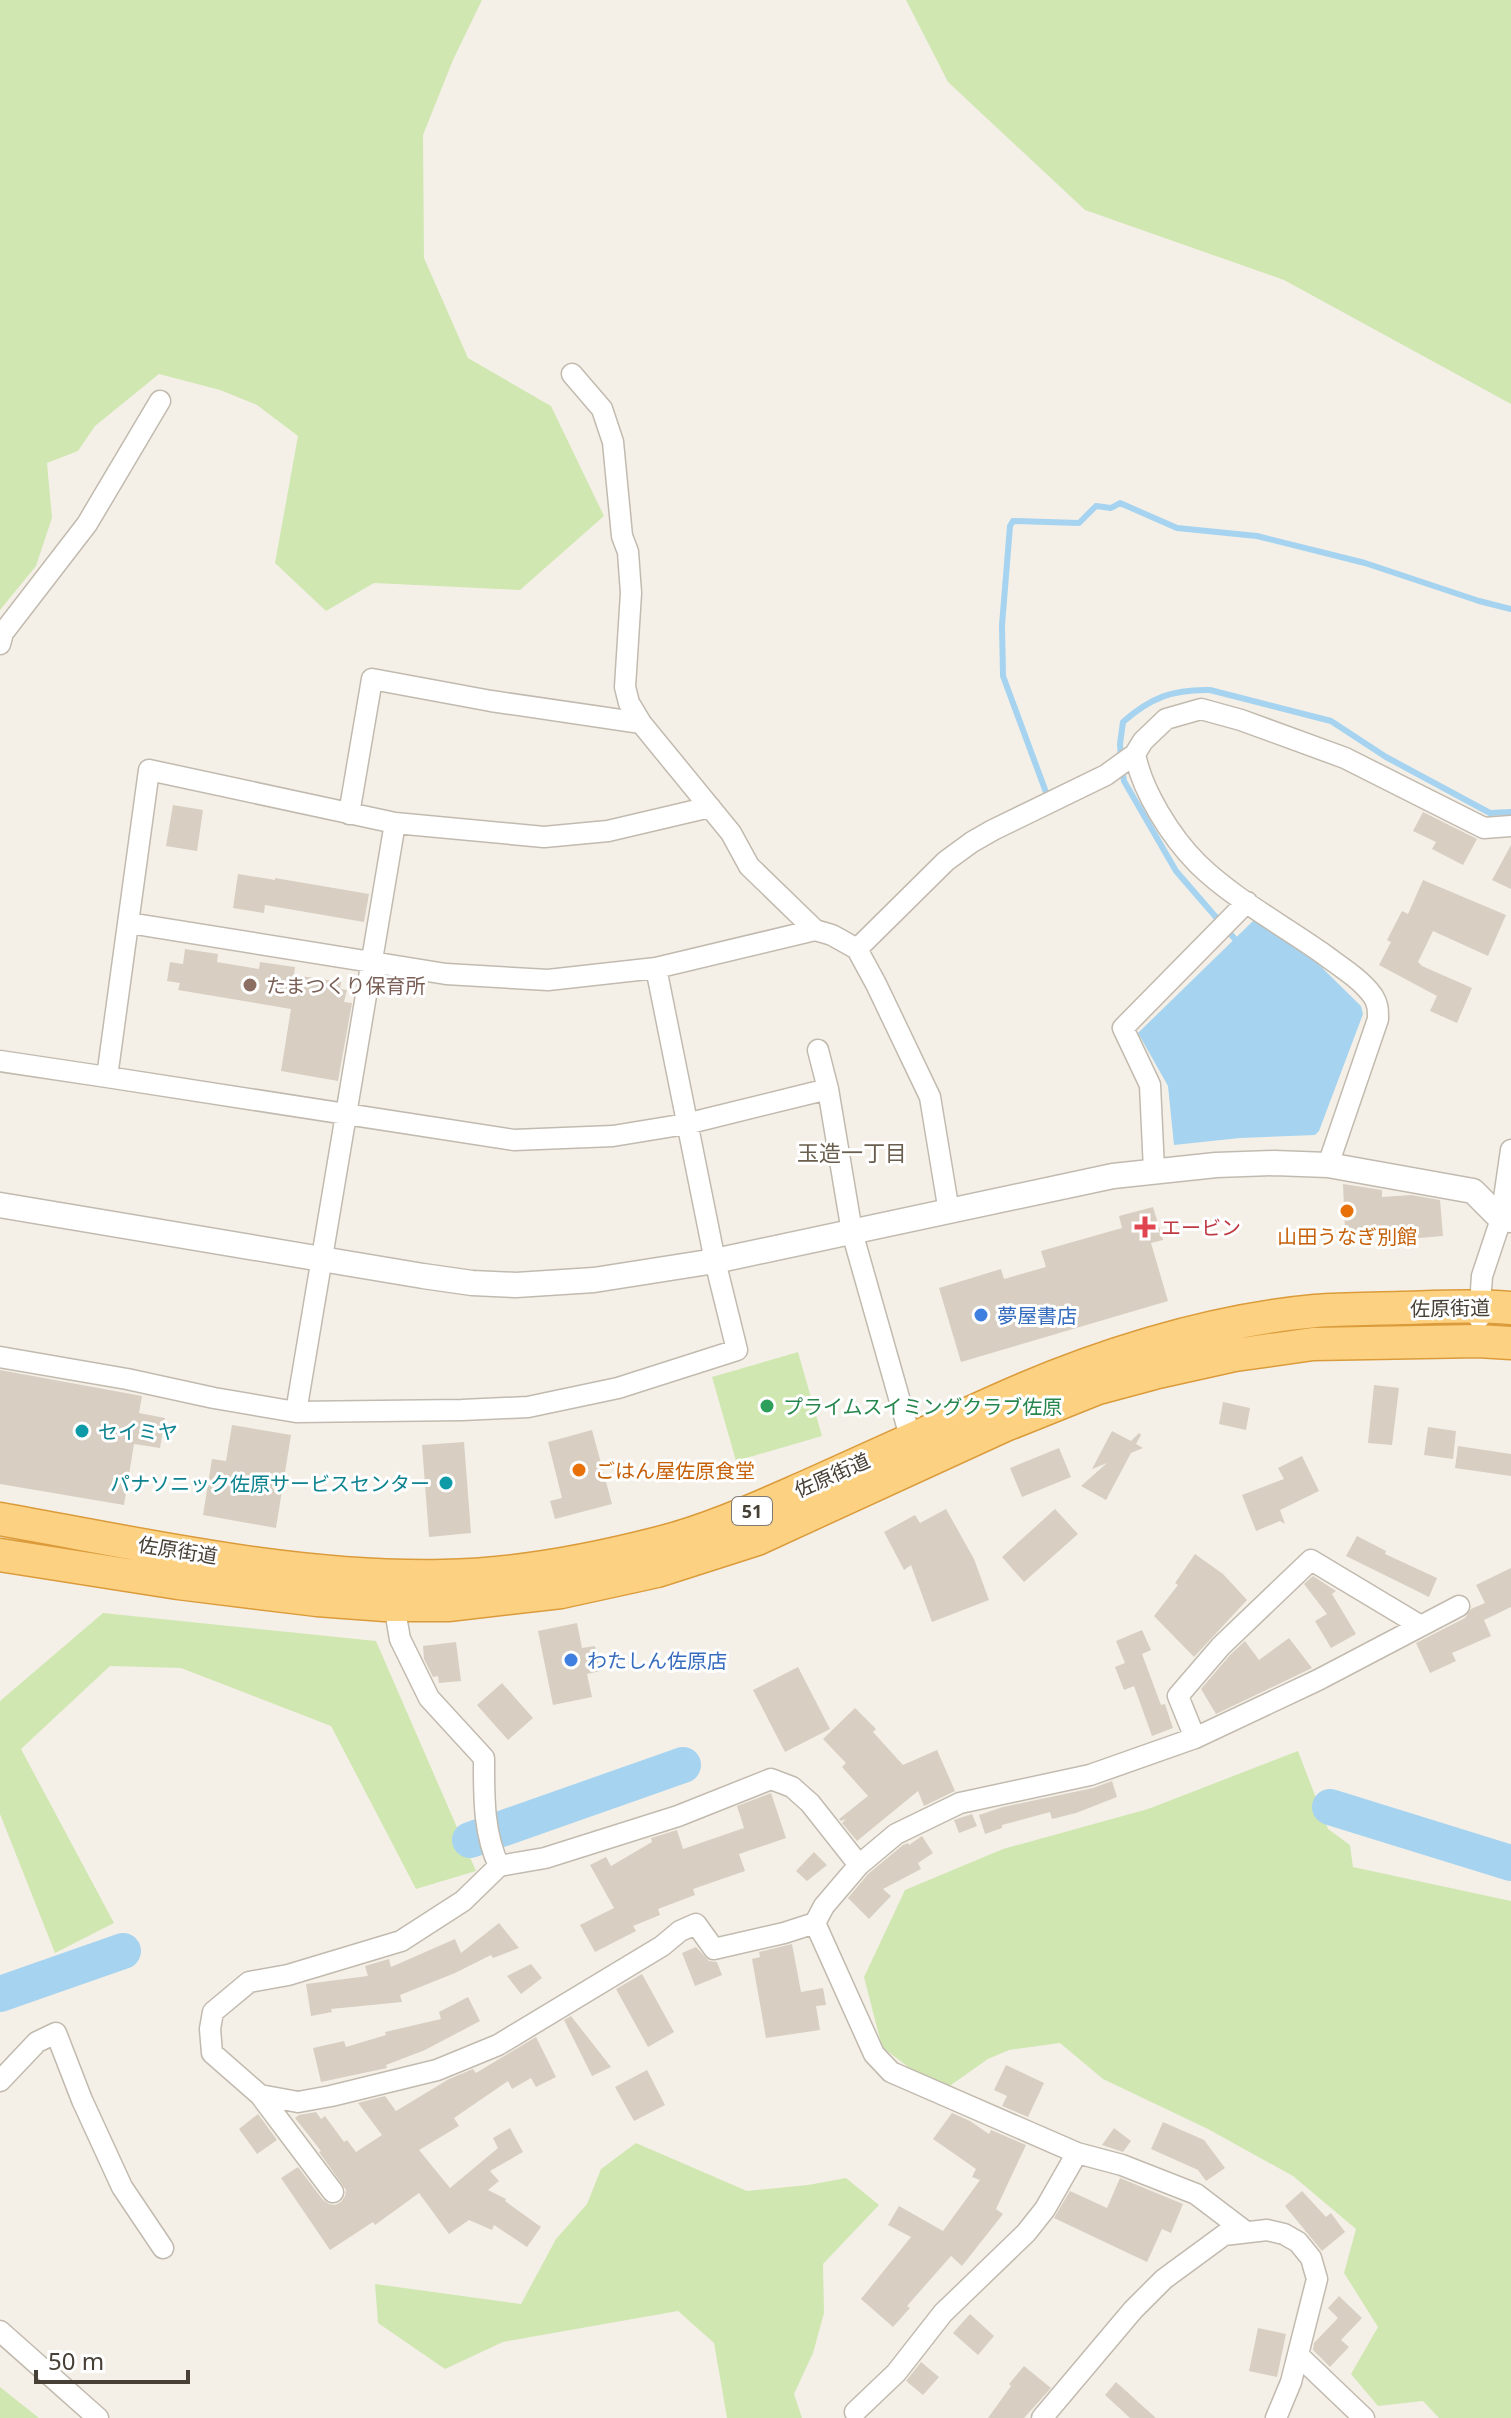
<svg xmlns="http://www.w3.org/2000/svg" width="1511" height="2418" font-family="'Noto Sans','Noto Sans JP',sans-serif">
<rect width="100%" height="100%" fill="#f4f0e8"/>
<path fill="#d1e7b2" d="M0 0H482L453 60 423 135 424 258 468 358 551 406 604 516 520 590 374 583 326 611 275 563 298 436 257 405 220 390 159 374 95 426 78 451 47 463 52 518 36 566 0 610Z
M906 0H1511V404L1284 280 1085 210 948 82Z
M798 1352 822 1436 736 1461 712 1377Z
M103 1613 376 1641 476 1871 416 1889 331 1726 181 1668 110 1666 21 1749 114 1923 55 1953 0 1814V1701Z
M1298 1751 1328 1829 1350 1845 1353 1867 1511 1901V2418H1439L1423 2401 1378 2406 1351 2374 1378 2327 1344 2273 1356 2229 1293 2176 1208 2129 1103 2079 1060 2043 1009 2050 988 2059 941 2092 882 2047 864 1977 905 1890 1003 1849 1148 1809Z
M636 2143 747 2191 808 2185 846 2178 879 2205 823 2264 824 2313 813 2353 794 2394 802 2418H727L714 2343 678 2311 503 2342 445 2369 378 2323 375 2284 521 2304 556 2239 587 2204 601 2169Z
M0 2387 39 2418H0Z"/>
<path fill="#a6d3ef" d="M1254 920 1310 956 1361 1006 1363 1014 1319 1131 1315 1135 1240 1138 1174 1145 1168 1086 1138 1033Z"/>
<g fill="none" stroke-linecap="round" stroke-linejoin="round">
<path stroke="#a6d3ef" stroke-width="6" d="M1121 758 1120 744 1123 722C1150 698 1173 689 1210 690L1331 721 1386 757 1490 813 1511 812
M1122 769 1124 781 1176 871 1234 938
M1047 795 1003 676 1002 625 1010 526 1013 521 1079 523 1096 506 1111 508 1120 503 1177 528 1257 536 1365 563 1479 601 1511 609"/>
<path stroke="#a6d3ef" stroke-width="36" d="M1330 1807 1511 1863
M470 1840 683 1765
M0 1994 123 1951"/>
</g>
<path fill="#d8cec1" d="M173 805 203 810 197 851 166 846Z
M1423 812 1477 839 1463 865 1432 849 1436 842 1413 831Z
M1511 845V889L1492 880Z
M238 874 275 880V878L369 894 364 922 265 905 264 913 233 908Z
M1423 880 1506 915 1488 956 1433 931 1418 962 1422 966 1472 988 1457 1023 1430 1011 1437 996 1379 965 1391 942 1387 940 1402 911 1408 914Z
M185 949 218 954 217 962 259 969 260 962 295 967 294 975 341 982 340 989 347 990 344 1002 352 1003 338 1081 281 1071 291 1009 178 990 180 983 167 981 170 962 183 964Z
M1343 1184 1382 1190V1197L1411 1195 1440 1200 1443 1236 1395 1240 1394 1229 1345 1232Z
M1153 1207 1163 1240 1151 1243 1168 1301 961 1362 939 1288 1001 1269 1004 1279 1046 1267 1041 1251 1122 1228 1119 1216Z
M0 1370 142 1396 139 1413 165 1418 160 1448 134 1444 124 1505 0 1484Z
M1374 1385 1399 1388 1392 1445 1368 1443Z
M1223 1402 1250 1408 1246 1430 1219 1424Z
M232 1425 291 1435 276 1528 203 1515 212 1459 226 1461Z
M1428 1427 1456 1431 1453 1459 1424 1455Z
M592 1430 612 1504 555 1519 550 1501 562 1498 548 1442Z
M1112 1431 1131 1441 1139 1433 1141 1435 1136 1444 1143 1448 1131 1453 1106 1500 1081 1486 1107 1463 1092 1469Z
M464 1442 471 1533 429 1537 422 1445Z
M1458 1446 1511 1454V1476L1455 1468Z
M1059 1448 1071 1477 1022 1497 1010 1468Z
M1302 1456 1319 1491 1280 1510 1285 1524 1280 1521 1256 1531 1242 1495 1284 1479 1278 1468Z
M946 1509 974 1559 989 1600 932 1622 911 1565 904 1570 884 1532 915 1515 920 1523Z
M1055 1509 1078 1534 1024 1582 1002 1557Z
M1357 1536 1386 1551 1385 1554 1437 1578 1429 1597 1346 1556Z
M1195 1554 1223 1574 1247 1600 1194 1657 1154 1616 1178 1585 1175 1583Z
M1511 1568V1607L1484 1620 1491 1636 1452 1653 1456 1661 1430 1673 1416 1643 1465 1618 1471 1609 1485 1603 1476 1585Z
M1313 1576 1336 1591 1332 1594 1356 1634 1331 1648 1315 1621 1327 1614 1304 1584Z
M577 1623 582 1648 595 1646 600 1671 587 1674 592 1697 553 1705 538 1631Z
M1142 1630 1151 1650 1142 1654 1161 1705 1165 1704 1173 1728 1152 1736 1134 1686 1124 1690 1115 1667 1125 1663 1116 1641Z
M1289 1638 1312 1668 1216 1714 1201 1689 1230 1655 1245 1641 1259 1660Z
M456 1642 461 1681 439 1683 438 1676 433 1677 424 1659 423 1646Z
M798 1667 830 1729 785 1752 753 1690Z
M502 1683 533 1718 508 1740 477 1705Z
M855 1708 876 1729 873 1732 903 1765 937 1750 955 1791 924 1806 918 1791 857 1841 842 1823 846 1819 841 1821 839 1819 868 1796 842 1767 846 1763 823 1739Z
M1112 1781 1117 1797 1076 1813 1052 1819 1050 1812 1002 1825V1828L985 1834 979 1815 1003 1807 1093 1788Z
M771 1793 786 1838 739 1854 745 1871 693 1889 695 1895 658 1909 660 1915 633 1926 636 1931 595 1952 580 1925 614 1908 590 1865 606 1857 611 1866 652 1842 651 1838 677 1830 683 1849 744 1828 737 1806Z
M972 1814 977 1826 959 1833 954 1820Z
M922 1836 933 1853 918 1863 921 1869 883 1889 891 1896 869 1919 848 1898 868 1874 903 1845 908 1843 909 1845Z
M814 1852 827 1865 807 1881 796 1871Z
M499 1923 519 1948 493 1958 491 1955 455 1973 400 1995 402 2002 331 2009 332 2012 311 2016 306 1984 368 1976 365 1966 389 1959 391 1967 455 1939 461 1953Z
M792 1944 801 1992 823 1988 826 2005 816 2006 820 2030 766 2038 752 1959 760 1957 759 1952Z
M696 1947 709 1961 717 1962 722 1975 695 1986 682 1953Z
M531 1964 542 1978 521 1994 507 1976Z
M642 1974 674 2032 648 2047 616 1989Z
M468 1997 480 2021 425 2050 386 2065 387 2068 321 2082 313 2048 344 2041 346 2047 386 2035 385 2032 441 2019 439 2012Z
M571 2016 611 2067 592 2076 564 2020Z
M536 2037 556 2077 536 2087 531 2078 512 2089 508 2081 454 2118 459 2126 419 2150 450 2188 498 2148 493 2138 510 2128 523 2152 490 2171 499 2181 488 2190 506 2199 505 2201 541 2227 527 2247 494 2225 492 2230 469 2220 449 2234 419 2193 375 2225 373 2222 330 2250 281 2178 298 2167 323 2200 329 2204 335 2205 341 2202 345 2196 346 2190 319 2152 321 2151 295 2118 299 2115 316 2112 321 2119 325 2116 344 2142 347 2140 356 2152 382 2135 358 2103 385 2096 396 2111 449 2079 473 2069 476 2073Z
M1006 2065 1044 2083 1028 2117 1002 2106 1007 2096 994 2090Z
M647 2070 665 2105 634 2121 615 2087Z
M952 2113 970 2121 989 2134 991 2130 1026 2145 996 2209 1003 2214 962 2266 951 2256 907 2306 910 2308 893 2327 861 2299 911 2237 888 2225 899 2206 943 2231 980 2180 972 2177 976 2169 933 2139Z
M258 2114 277 2140 257 2154 239 2129Z
M1163 2122 1204 2140 1225 2168 1206 2181 1198 2170 1151 2149Z
M1114 2128 1131 2141 1123 2152 1102 2145Z
M1120 2178 1183 2204 1171 2233 1162 2229 1147 2262 1054 2218 1070 2191 1107 2208Z
M1302 2191 1326 2217 1331 2213 1345 2232 1322 2251 1285 2206Z
M1339 2296 1362 2318 1341 2340 1349 2347 1330 2367 1313 2350 1314 2343 1338 2318 1328 2308Z
M970 2314 994 2336 978 2355 953 2333Z
M1258 2328 1286 2334 1277 2377 1249 2371Z
M921 2362 939 2377 923 2395 906 2381Z
M1024 2366 1051 2388 1024 2418H988L1011 2386 1009 2384Z
M1116 2382 1156 2418H1130L1105 2395Z"/>
<g fill="none" stroke-linecap="round" stroke-linejoin="round">
<defs>
<path id="minor" d="M572 374 602 409 613 442 622 536 628 552 631 593 625 687 629 703 641 723 731 833 749 866 815 930 832 935 857 949 876 984 930 1097 949 1212
M0 644 3 633 87 524 160 401
M349 814 372 679 491 701 641 723
M129 923 446 974 548 980 656 968 815 930
M857 949 946 861 972 842 993 830 1106 775 1135 754
M818 1050 828 1089 852 1232 911 1440
M0 1061 107 1077 149 770 395 823
M107 1077 514 1140 613 1136 686 1124 828 1089
M1328 1165 1378 1019C1378 1009 1378 1004 1373 996 1360 978 1339 966 1322 953 1281 924 1234 899 1198 864 1171 837 1142 791 1135 754L1143 741 1166 719 1201 709 1241 720 1345 758 1484 828 1511 826
M1154 1170 1150 1085 1123 1028 1247 902
M1479 1318 1482 1276 1501 1219 1511 1150
M0 1357 127 1379 214 1398 296 1412 462 1410 528 1407 618 1388 737 1350 715 1261 656 968
M296 1412 395 823 544 837 608 831 710 807
M394 1605 400 1639 429 1698 484 1758C484 1795 483 1832 499 1866
M1195 1738 1178 1696 1221 1646 1311 1560 1421 1626
M859 1865 810 1803 792 1787 771 1779 678 1816 545 1858 499 1866 463 1901 401 1941 288 1975 249 1982 213 2012 210 2029 212 2053 260 2095 298 2102 331 2096 437 2070 498 2045 662 1946 680 1931 696 1924 714 1949 784 1933 815 1923 824 1906 859 1865 896 1834 960 1803 1090 1775 1195 1738 1318 1680 1459 1606
M815 1923 874 2054 891 2072 1077 2153 1122 2165 1196 2194 1246 2232
M0 2081 37 2042 56 2033 82 2100 122 2187 163 2248
M260 2095 333 2192
M0 2331 98 2418
M1298 2355 1364 2418
M855 2412 896 2373 943 2313 1026 2233 1045 2209 1077 2153
M1042 2418 1133 2310 1164 2279 1224 2235 1267 2230 1284 2234 1298 2242 1311 2258 1317 2279 1291 2382 1276 2418"/>
<path id="tertiary" d="M0 1205 423 1276 472 1283 516 1285 594 1280 715 1261 1113 1176 1216 1165 1274 1163 1328 1165 1473 1191 1501 1219 1511 1220"/>
<path id="trunk" d="M0 1519C146 1545 294 1579 443 1576 516 1575 589 1561 659 1543 710 1530 758 1508 806 1487 868 1459 930 1431 992 1403 1091 1358 1206 1321 1315 1311 1343 1309 1373 1309 1401 1308 1438 1307 1474 1305 1511 1308
M0 1555 178 1583 317 1600 385 1605H448L561 1592 657 1571 757 1539 1003 1426 1098 1388 1154 1373 1235 1355 1313 1344 1478 1341 1511 1343"/>
</defs>
<use href="#minor" stroke="#c2baae" stroke-width="23"/>
<use href="#tertiary" stroke="#c2baae" stroke-width="27"/>
<use href="#trunk" stroke="#db9b3b" stroke-width="35"/>
<use href="#minor" stroke="#fff" stroke-width="20"/>
<use href="#tertiary" stroke="#fff" stroke-width="24"/>
<use href="#trunk" stroke="#fcd282" stroke-width="32"/>
</g>
<circle fill="#8d6e63" stroke="#fff" stroke-width="3" cx="250" cy="985" r="8"/>
<g fill="#e8710a" stroke="#fff" stroke-width="3">
<circle cx="1347" cy="1211" r="8"/>
<circle cx="579" cy="1470" r="8"/>
</g>
<path fill="#e0444e" stroke="#fff" stroke-width="3" d="M1141 1215h8v8h8v8h-8v8h-8v-8h-8v-8h8z"/>
<g fill="#3f7fe0" stroke="#fff" stroke-width="3">
<circle cx="981" cy="1315" r="8"/>
<circle cx="571" cy="1660" r="8"/>
</g>
<circle fill="#2e9e5b" stroke="#fff" stroke-width="3" cx="767" cy="1406" r="8"/>
<g fill="#0f9aa8" stroke="#fff" stroke-width="3">
<circle cx="82" cy="1431" r="8"/>
<circle cx="446" cy="1483" r="8"/>
</g>
<g text-anchor="middle" dominant-baseline="central" stroke-width="6" stroke-linejoin="round" paint-order="stroke">
<rect fill="#fff" stroke="#7e7973" stroke-width="2" x="732" y="1497" width="40" height="28" rx="6"/>
<g font-size="18" font-weight="bold" fill="#474037">
<text x="752" y="1511">51</text>
</g>
<g font-size="20" fill="#785e54" stroke="#fff" text-anchor="start">
<text x="266" y="985">たまつくり保育所</text>
</g>
<g font-size="20" fill="#be3a42" stroke="#fff" text-anchor="start">
<text x="1161" y="1227">エービン</text>
</g>
<g font-size="20" fill="#c56008" stroke="#fff">
<text x="1347" y="1236">山田うなぎ別館</text>
<text x="595" y="1470" text-anchor="start">ごはん屋佐原食堂</text>
</g>
<g font-size="20" fill="#474037" stroke="#fff">
<text transform="translate(1450 1308) rotate(-1)">佐原街道</text>
<text transform="translate(832 1475) rotate(-24)">佐原街道</text>
<text transform="translate(178 1550) rotate(9)">佐原街道</text>
</g>
<g font-size="20" fill="#366cbe" stroke="#fff" text-anchor="start">
<text x="997" y="1315">夢屋書店</text>
<text x="587" y="1660">わたしん佐原店</text>
</g>
<g font-size="20" fill="#27864d" stroke="#fff" text-anchor="start">
<text x="783" y="1406">プライムスイミングクラブ佐原</text>
</g>
<g font-size="20" fill="#0d838f" stroke="#fff" text-anchor="start">
<text x="98" y="1431">セイミヤ</text>
<text x="430" y="1483" text-anchor="end">パナソニック佐原サービスセンター</text>
</g>
<g font-size="22" fill="#6a5e4e" stroke="#fff">
<text x="852" y="1152">玉造一丁目</text>
</g>
</g>
<path d="M36 2370v12h152v-12" fill="none" stroke="#474037" stroke-width="4"/>
<text x="48" y="2370" font-size="24" fill="#474037" stroke="#ffffff" stroke-width="6" paint-order="stroke">50 m</text>
</svg>
